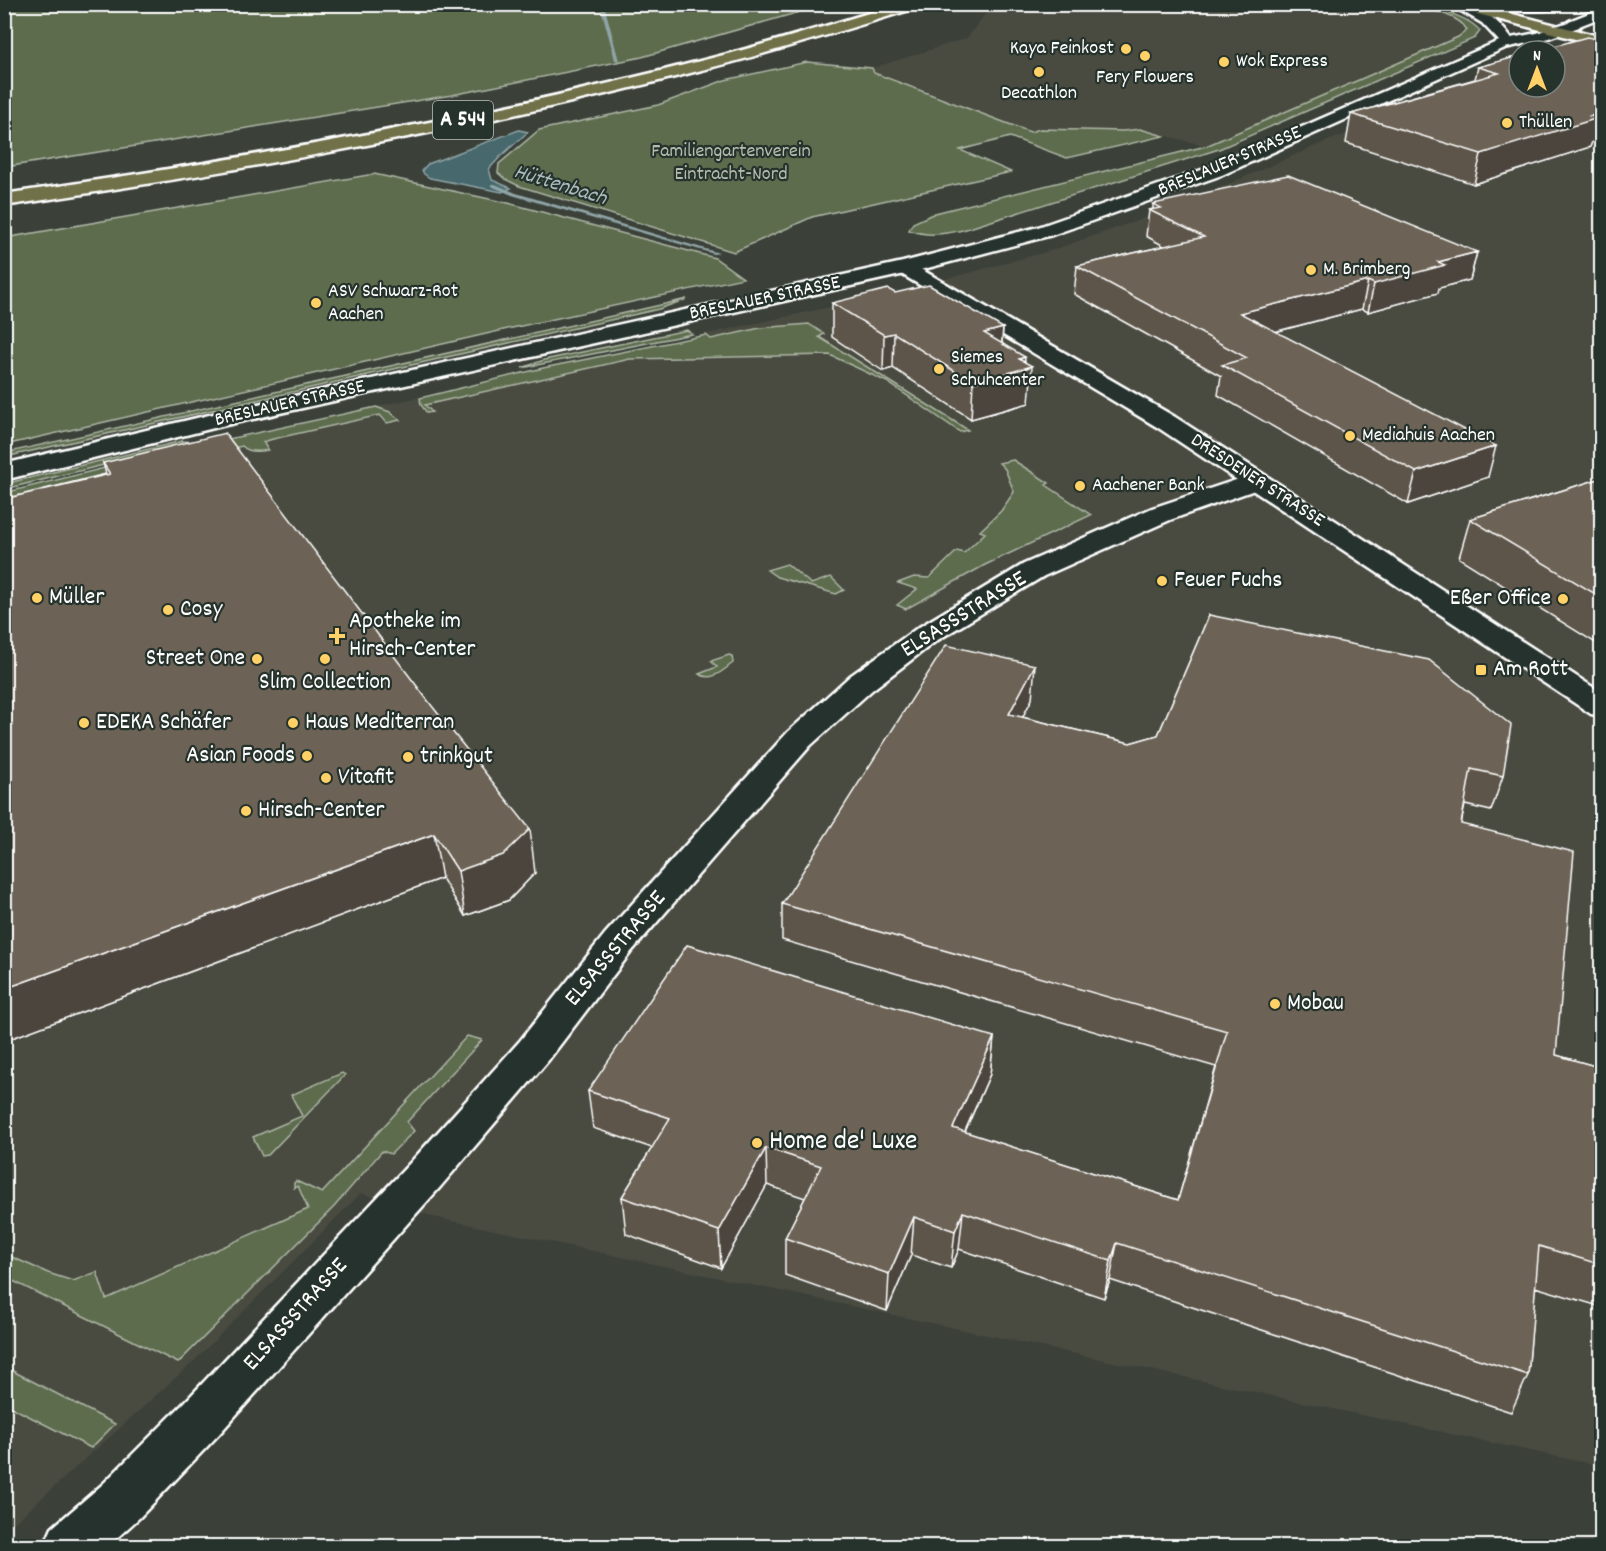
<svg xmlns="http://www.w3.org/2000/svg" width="1606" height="1551" font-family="Dekko,sans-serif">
<rect width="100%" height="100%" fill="#3b4139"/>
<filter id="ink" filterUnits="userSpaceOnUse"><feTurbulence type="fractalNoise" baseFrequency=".0167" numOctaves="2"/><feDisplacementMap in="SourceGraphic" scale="12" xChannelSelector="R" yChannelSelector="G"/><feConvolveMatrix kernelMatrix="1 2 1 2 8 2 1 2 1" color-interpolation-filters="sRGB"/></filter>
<g filter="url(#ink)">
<path fill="#4a4b41" d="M1007 5H1404L1448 16 1463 23 1467 29 1458 37 1206 146 1140 129 1123 131 1040 129 1030 132 874 73 873 68 967 38 985 14Z
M1601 55V1466L434 1217 361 1193 193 1362 5 1531 4 494 210 443 889 294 965 274 1050 251 1171 209 1325 142 1519 73V87H1555Z"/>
<path fill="#5d6c4e" stroke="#aeb6a6" stroke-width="1.5" d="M9 5V4L824 5 642 57 452 95 5 167 4 6Z
M1404 5C1424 4 1468 15 1480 31L1475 38 1219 149 963 230C943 234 928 237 909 230L913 223 935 213 1206 146 1458 37 1467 30C1457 12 1422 9 1404 5Z
M807 62 872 68 874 73 1030 132 1040 129 1123 131 1140 129 1164 136 1067 158 1010 137 960 150 1011 172 812 217 734 252 519 186 505 179 498 173 499 164 539 130 658 105 725 80Z
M374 174 508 203 715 258 743 278 512 328 5 445V238Z
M687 299 659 309 5 457V453Z
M809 324 824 334 819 337 968 430 960 432 887 382 830 355 630 359 425 405 432 412 427 413 421 405 420 398 543 368 706 335 711 339 760 328Z
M687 330 692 334 522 368 544 360Z
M376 407 390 412 400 420 387 423 380 415 273 439 263 442 268 450C259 452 249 453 242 446L217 452 210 443Z
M182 441 198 442 5 489 4 484Z
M197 445 5 510 4 493Z
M1013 460 1049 483 1046 485 1091 515 985 565 906 609 897 605 917 589 898 583 914 577 929 578 957 551 964 553 985 533 980 531 1001 511 1014 492 1005 469 999 463Z
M787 564 811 584 831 577 844 590 836 594 777 577 767 570Z
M729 655 732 656 733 663C722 671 712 682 699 674L717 667 711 661Z
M467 1036 482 1040 407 1122 414 1131 391 1154 382 1151 334 1207 178 1363 5 1277V1254L48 1273 73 1281 97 1272 106 1299 308 1209 298 1186 294 1188V1183L296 1181 322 1193Z
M342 1073 345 1075 268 1155 262 1156 253 1137 302 1116 291 1095Z
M5 1367 115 1424 91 1448 5 1404Z"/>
<path fill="#46686c" stroke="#90a4a7" stroke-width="1.5" d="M519 130 528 132 501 156 489 169 492 180 511 188 502 192 430 178 424 174 422 170 428 164Z"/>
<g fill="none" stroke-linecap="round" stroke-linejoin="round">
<path fill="#90a4a7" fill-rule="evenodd" d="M600 4H604L619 61 615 60Z
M491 184H495L516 193 719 253 714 254 512 195 491 186Z"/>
<defs>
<path id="minor" d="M1257 473 1266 476 1270 481 1266 486 1170 520 1044 576 936 641 872 690 810 746 631 952 547 1062 441 1186 219 1434 139 1518 108 1546H44L52 1528 103 1484 185 1402 411 1162 519 1042 605 934 788 732 850 676 916 629 1024 564 1152 508Z"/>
<path id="tertiary" d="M1491 4H1570C1560 12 1501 12 1491 4Z
M1602 8V17L1574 28 1567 24 1569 21Z
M905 262 912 264 1175 417 1602 693V716L1591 714 1157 427 898 272 895 268 898 264Z"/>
<path id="secondary" d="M1457 4C1480 4 1498 20 1511 38L1537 33 1574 20 1581 24 1579 27 1546 39 1505 48 1222 175 1052 235 905 274 226 425 4 480V464L226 411 903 262 1038 227 1210 167 1499 41 1482 23 1458 9Z"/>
<path id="primary" d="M1449 4H1474L1602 37V46L1451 7Z"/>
<path id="motorway" d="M898 4H921L919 7C854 27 790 47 725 64 488 127 247 170 4 206V194C242 160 479 118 712 58 775 42 836 23 898 4Z"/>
</defs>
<use href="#minor" stroke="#fff" stroke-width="5"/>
<use href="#tertiary" stroke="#fff" stroke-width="5"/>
<use href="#secondary" stroke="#fff" stroke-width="5"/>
<use href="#primary" stroke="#fff" stroke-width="5"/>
<use href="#motorway" stroke="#fff" stroke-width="5"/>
<use href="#minor" fill="#26332d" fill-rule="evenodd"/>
<use href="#tertiary" fill="#26332d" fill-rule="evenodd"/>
<use href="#secondary" fill="#26332d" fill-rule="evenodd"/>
<use href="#primary" fill="#70704a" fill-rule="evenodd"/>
<use href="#motorway" fill="#70704a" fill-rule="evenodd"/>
</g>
<path fill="#5d5449" stroke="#fff" stroke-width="1.5" d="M1519 56 1592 142 1590 147 1474 184 1346 143 1351 114 1475 79 1478 67Z
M1153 204 1477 252 1470 280 1439 288 1438 293 1368 312 1362 309 1275 332 1488 477 1408 504 1218 395 1221 376 1074 294 1077 266 1164 246 1146 236 1149 210 1153 209Z
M832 303 1003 328 1002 343 1025 362 1029 403 971 419 893 368 883 371 832 337Z
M103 463 535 873 509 900 465 916 442 878 4 1041V499L106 474Z
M1602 478V647L1459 558 1470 519Z
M1209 615 1503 776 1491 811 1465 805 1461 824 1556 1055 1602 1068V1307L1535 1287 1528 1375 1511 1412 1110 1280 1104 1298 959 1249 951 1268 911 1255 887 1311 785 1275V1238L805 1198 767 1185 721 1268 626 1234 622 1197 652 1148 593 1128 588 1091 994 1037 990 1074 965 1132 1178 1200 1216 1067 782 940V904L1032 699 1022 717 1130 743 1158 735Z"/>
<path fill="#4c453c" stroke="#fff" stroke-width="1.5" d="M1602 112V138L1592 142 1590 147 1474 184 1481 154Z
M1477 252 1470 280 1439 288 1438 293 1368 312 1374 284 1438 262Z
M1368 281 1362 309 1235 342 1240 313Z
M1003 328 1000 363 984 333Z
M894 333 893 368 883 371 884 335Z
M1025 357 1024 369 1032 366 1029 403 971 419 973 383 1019 359Z
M1496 446 1488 477 1408 504 1416 472Z
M1035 665 1032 699 1006 749 1009 714Z
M530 829 535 873 509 900 465 916 458 871Z
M434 834 442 878 4 1041V989Z
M994 1037 990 1074 950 1165 953 1128Z
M766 1148 767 1185 721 1268 719 1231Z
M963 1212 959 1249 951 1268 955 1231Z
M914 1217 911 1255 887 1311 889 1274Z
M1117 1243 1110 1280 1104 1298 1111 1261Z"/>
<path fill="#6c6255" stroke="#fff" stroke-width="1.5" d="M1587 37 1602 40V112L1590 116 1598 118 1481 154 1351 114 1499 73 1478 67 1519 56V87H1555V51H1536Z
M1288 175 1477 252 1438 262 1445 265 1374 284 1368 281 1240 313 1496 446 1416 472 1222 365 1247 358 1077 266 1204 237 1149 210 1161 208 1153 204Z
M929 285 1003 328 984 333 1025 357 1019 359 1032 366 973 383 894 333 884 335 832 303 888 289 895 293Z
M225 433 432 706 530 829 503 855 458 871 434 834 4 989V499L110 474 103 463Z
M1602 478V598L1470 519Z
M1209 615 1429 660 1511 725 1503 776 1471 769 1461 824 1574 852 1556 1055 1602 1068V1265L1539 1246 1528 1375 1117 1243 1111 1261 963 1212 955 1231 914 1217 889 1274 785 1238 821 1166 766 1148 719 1231 622 1197 670 1118 588 1091 687 945 994 1037 953 1128 1178 1200 1227 1031 782 904 946 645 1035 665 1009 714 1130 743 1158 735Z"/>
</g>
<g fill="#ffd166" stroke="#26332d" stroke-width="2">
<circle cx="1126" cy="49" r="6"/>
<circle cx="1145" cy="56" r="6"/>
<circle cx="1224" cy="62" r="6"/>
<circle cx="1039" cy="72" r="6"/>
<circle cx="1507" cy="123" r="6"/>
<circle cx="1311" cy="270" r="6"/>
<circle cx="316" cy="303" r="6"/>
<circle cx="939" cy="369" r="6"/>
<circle cx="1350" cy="436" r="6"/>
<circle cx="1080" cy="486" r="6"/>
<circle cx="1162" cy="581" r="6"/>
<circle cx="37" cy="598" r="6"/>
<circle cx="1563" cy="599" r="6"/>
<circle cx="168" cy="610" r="6"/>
<path d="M334 627h6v6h6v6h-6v6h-6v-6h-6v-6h6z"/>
<circle cx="257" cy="659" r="6"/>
<circle cx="325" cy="659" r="6"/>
<rect x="1475" y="664" width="12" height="12" rx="3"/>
<circle cx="84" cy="723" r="6"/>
<circle cx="293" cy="723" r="6"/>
<circle cx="307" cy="756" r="6"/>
<circle cx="408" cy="757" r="6"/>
<circle cx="326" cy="778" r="6"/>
<circle cx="246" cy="811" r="6"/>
<circle cx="1275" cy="1004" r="6"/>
<circle cx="757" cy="1143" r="6"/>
</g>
<g text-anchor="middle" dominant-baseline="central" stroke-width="4.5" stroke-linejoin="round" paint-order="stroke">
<g font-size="20" fill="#fff" stroke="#26332d" text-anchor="start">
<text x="1114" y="49" text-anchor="end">Kaya Feinkost</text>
<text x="1236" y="62">Wok Express</text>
<text x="1145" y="78" text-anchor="middle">Fery Flowers</text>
<text x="1039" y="94" text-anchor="middle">Decathlon</text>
<text x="1519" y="123">Thüllen</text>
<text x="1323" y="270">M. Brimberg</text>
<text x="328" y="292">ASV Schwarz-Rot<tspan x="328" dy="23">Aachen</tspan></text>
<text x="951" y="358">Siemes<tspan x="951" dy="23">Schuhcenter</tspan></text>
<text x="1362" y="436">Mediahuis Aachen</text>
<text x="1092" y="486">Aachener Bank</text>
</g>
<g font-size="20" fill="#b6bdaf" stroke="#26332d">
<text x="731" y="152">Familiengartenverein<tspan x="731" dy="23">Eintracht-Nord</tspan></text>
</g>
<g font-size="20" fill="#fff" stroke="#26332d">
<text transform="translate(1230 162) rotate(-23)">BRESLAUER STRASSE</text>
<text transform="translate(765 299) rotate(-12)">BRESLAUER STRASSE</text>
<text transform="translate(290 404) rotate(-13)">BRESLAUER STRASSE</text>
<text transform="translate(1257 481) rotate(33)">DRESDENER STRASSE</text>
</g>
<rect fill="#26332d" stroke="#bec2c0" stroke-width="1.5" x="433" y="101" width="60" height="38" rx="4.5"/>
<g font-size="22" font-weight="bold" fill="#fff">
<text x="463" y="120">A 544</text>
</g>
<g font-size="22" font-style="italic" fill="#acbbbd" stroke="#26332d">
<text transform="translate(560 186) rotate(17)">Hüttenbach</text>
</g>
<g font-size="24" fill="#fff" stroke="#26332d" text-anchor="start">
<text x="1174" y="581">Feuer Fuchs</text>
<text x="49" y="598">Müller</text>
<text x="1551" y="599" text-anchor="end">Eßer Office</text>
<text x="180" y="610">Cosy</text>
<text x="349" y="622">Apotheke im<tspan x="349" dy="28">Hirsch-Center</tspan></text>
<text x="245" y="659" text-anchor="end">Street One</text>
<text x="1493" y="670">Am Rott</text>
<text x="325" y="683" text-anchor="middle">Slim Collection</text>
<text x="96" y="723">EDEKA Schäfer</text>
<text x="305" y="723">Haus Mediterran</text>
<text x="295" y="756" text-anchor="end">Asian Foods</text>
<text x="420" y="757">trinkgut</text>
<text x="338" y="778">Vitafit</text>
<text x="258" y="811">Hirsch-Center</text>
<text x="1287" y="1004">Mobau</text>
</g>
<g font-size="24" fill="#fff" stroke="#26332d">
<text transform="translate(964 615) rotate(-32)">ELSASSSTRASSE</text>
<text transform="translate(616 949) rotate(-50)">ELSASSSTRASSE</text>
<text transform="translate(296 1315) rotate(-48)">ELSASSSTRASSE</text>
</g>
<g font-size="28" fill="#fff" stroke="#26332d" text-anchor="start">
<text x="769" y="1143">Home de' Luxe</text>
</g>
</g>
<rect width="1606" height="1551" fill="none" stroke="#26332d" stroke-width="24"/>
<rect x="12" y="12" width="1582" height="1527" fill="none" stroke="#fff" stroke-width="2" filter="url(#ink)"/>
<g transform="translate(1537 69)"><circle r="28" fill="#26332d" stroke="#7d8581" stroke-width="1.5"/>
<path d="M0-4.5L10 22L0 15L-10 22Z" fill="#ffd166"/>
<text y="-9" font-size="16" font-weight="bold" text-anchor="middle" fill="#ffffff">N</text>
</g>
</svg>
